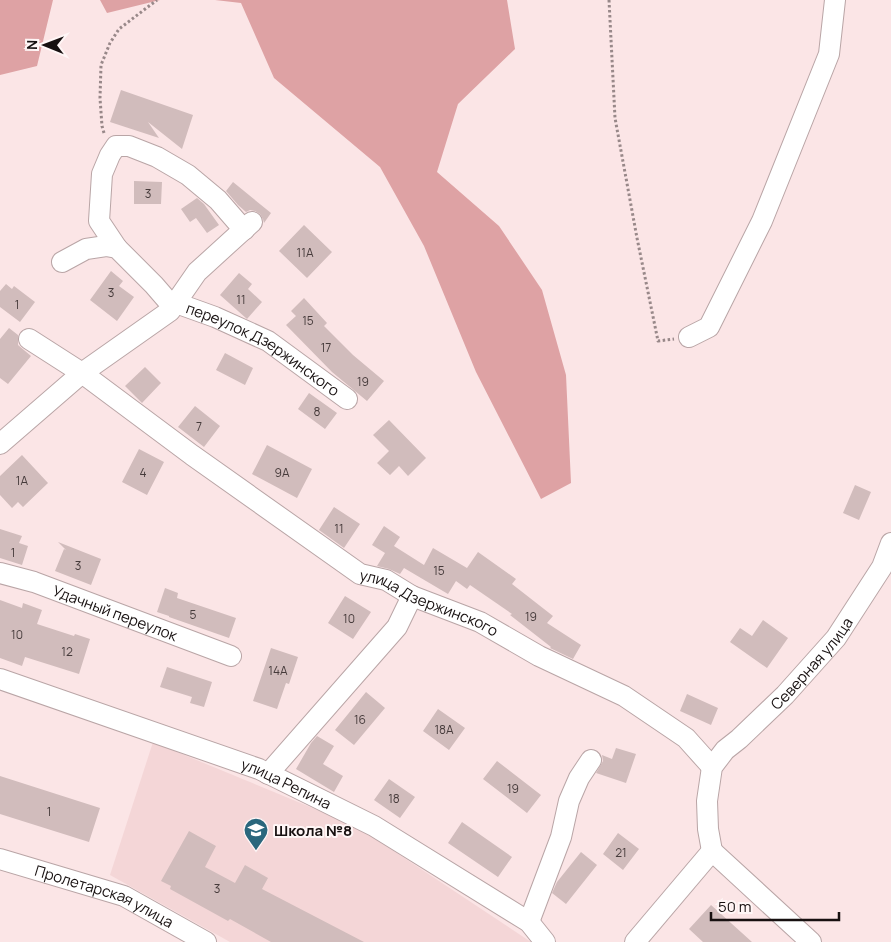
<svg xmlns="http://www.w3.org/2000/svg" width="891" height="942" font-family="Manrope,sans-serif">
<rect width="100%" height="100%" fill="#fbe5e6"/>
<path fill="#f4d6d7" d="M153 742 356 826 531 942H230L110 875Z"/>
<path fill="#dea2a4" d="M0 0H53L37 66 0 75Z
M100 0H160L107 13Z
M215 0H507L515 49 458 104 437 172 499 226 542 290 566 375 571 483 541 499 476 372 424 246 380 167 274 78 241 3Z"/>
<path fill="#d1bcbc" d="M121 90 193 115 182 149 148 122 159 138 110 122Z
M134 181 162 182 161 204H134Z
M233 182 271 213 264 223 263 219 260 214 255 211 250 210 246 212 238 205 226 191Z
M197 198 204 204 219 225 207 233 196 218 190 222 181 209Z
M304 225 332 252 307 278 279 251Z
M111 271 123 281 119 286 134 297 117 321 90 300Z
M239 273 252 284 248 289 262 302 247 319 220 295Z
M6 284 12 289 14 286 35 302 20 322 0 307V291Z
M304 298 327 323 324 326 353 355 384 381 367 401 332 372 286 325 296 316 291 311Z
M9 328 18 335V345L31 356 8 384 0 378V339Z
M225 353 253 368 245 385 216 370Z
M145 367 161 383 142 403 125 386Z
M309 393 337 413 325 429 298 409Z
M195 406 220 426 204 447 178 427Z
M389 420 426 458 408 476 399 466 390 475 377 463 389 451 373 435Z
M267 445 312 469 297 498 252 474Z
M139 449 164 462 147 495 122 482Z
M22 455 48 483 23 507 18 502 12 508 0 495V476Z
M855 485 871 492 859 520 843 513Z
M334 507 360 524 344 548 319 530Z
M384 526 400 537 394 546 424 565 433 548 467 568 478 552 516 579 512 584 553 616 547 623 581 645 573 659 550 648 551 647 510 615 512 614 470 585 467 589 456 581 448 594 404 568 400 574 389 569 377 566 385 553 372 545Z
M0 529 22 536 19 543 28 546 22 565 0 558Z
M58 542 101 559 91 585 55 571 64 549 66 550Z
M165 588 178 593 177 598 236 618 229 638 169 617V616L157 612Z
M345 596 371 612 353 639 328 623Z
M0 600 22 608 23 603 42 610 37 624 74 636 75 634 90 639 79 674 25 657 22 666 0 658Z
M763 620 788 638 767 668 730 642 740 628 752 636Z
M271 648 298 657 289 684 286 683 277 709 253 701Z
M167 667 212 682 204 707 190 703 192 697 160 687Z
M366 692 385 708 354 745 335 730Z
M687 694 718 708 711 725 680 711Z
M438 709 465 728 449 750 423 731Z
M317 736 334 746 323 764 343 776 334 792 296 769 311 743Z
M616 748 636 754 626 783 596 773 603 761 602 755 612 759Z
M497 761 541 795 527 813 483 779Z
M0 776 100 808 89 842 0 814Z
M389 779 415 797 400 818 374 800Z
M462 822 512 857 498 877 448 843Z
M189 831 216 846 205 867 235 883 245 865 268 878 262 889 364 942H271L230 919 228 921 170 889 171 886 161 881Z
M618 833 639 849 623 870 603 854Z
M581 852 597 865 566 904 552 893 557 882Z
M711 905 752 942H703L689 929Z"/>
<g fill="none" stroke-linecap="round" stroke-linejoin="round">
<defs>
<g id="minor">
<path d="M117 248 99 221 102 174 110 155 116 146H129L157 157 188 175 218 200 244 230"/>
<path d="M62 262 86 249 106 246 117 248 154 285 173 307"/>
<path id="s1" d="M176 303 215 317 268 341 347 399"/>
<path d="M689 337 709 327 762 221 829 54 835 0"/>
<path id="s2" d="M29 339 82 373 192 455 360 574 386 580 412 596 480 622 539 656 624 696 686 738 712 767"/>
<path d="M0 444 82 373 170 311 197 272 252 222"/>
<path id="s3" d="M0 573 34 582 231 656"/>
<path id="s4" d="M0 679 259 769 374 826 529 922 545 942"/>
<path d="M268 774 397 627 412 596"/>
<path id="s5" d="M712 851 708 829 707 801 712 767 725 750 739 739 785 695 836 638 882 567 891 543"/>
<path d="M712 851 811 942"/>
<path id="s6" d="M0 859 124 896 206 942"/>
<path d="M529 922 561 837 569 801 579 778 591 760"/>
<path d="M635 942 712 851"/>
</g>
</defs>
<use href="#minor" stroke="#b9a5a6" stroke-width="22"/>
<path stroke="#988889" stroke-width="3" stroke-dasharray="2.5 2.5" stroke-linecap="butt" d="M609 0 615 118 637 238 658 341 674 339
M104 133 102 126 100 98 101 65 110 43 119 29 157 0"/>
<use href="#minor" stroke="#fff" stroke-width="20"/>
</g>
<defs>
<symbol id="school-pin" viewBox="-11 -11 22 30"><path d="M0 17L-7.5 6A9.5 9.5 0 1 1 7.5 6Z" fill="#2a677d" stroke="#fff6f6"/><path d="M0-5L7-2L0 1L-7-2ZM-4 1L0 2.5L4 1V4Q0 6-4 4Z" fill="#fff"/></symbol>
</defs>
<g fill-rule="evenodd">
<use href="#school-pin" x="242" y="816" width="28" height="38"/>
</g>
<g text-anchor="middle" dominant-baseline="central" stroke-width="4" stroke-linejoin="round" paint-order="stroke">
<g font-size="12" fill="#463b3b">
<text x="148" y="193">3</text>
<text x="305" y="252">11А</text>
<text x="111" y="292">3</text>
<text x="241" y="299">11</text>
<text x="17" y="304">1</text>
<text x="308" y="320">15</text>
<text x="326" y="347">17</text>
<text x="363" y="381">19</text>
<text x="317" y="411">8</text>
<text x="199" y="426">7</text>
<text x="143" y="472">4</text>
<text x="282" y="472">9А</text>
<text x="22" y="480">1А</text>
<text x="339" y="528">11</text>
<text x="13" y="552">1</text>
<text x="78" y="565">3</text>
<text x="439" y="570">15</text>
<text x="193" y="614">5</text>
<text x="531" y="616">19</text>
<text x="349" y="618">10</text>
<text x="17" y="634">10</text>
<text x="67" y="651">12</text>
<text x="278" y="670">14А</text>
<text x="360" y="719">16</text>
<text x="444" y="729">18А</text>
<text x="513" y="788">19</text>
<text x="394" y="798">18</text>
<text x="49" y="811">1</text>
<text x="621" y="852">21</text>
<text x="217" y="888">3</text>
</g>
<g font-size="15" fill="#171010" stroke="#fff6f6">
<text stroke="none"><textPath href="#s1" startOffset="99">переулок Дзержинского</textPath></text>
<text stroke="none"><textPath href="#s2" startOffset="481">улица Дзержинского</textPath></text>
<text stroke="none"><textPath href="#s3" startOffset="122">Удачный переулок</textPath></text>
<text stroke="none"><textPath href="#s5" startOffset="229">Северная улица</textPath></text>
<text stroke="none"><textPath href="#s4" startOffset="305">улица Репина</textPath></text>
<text stroke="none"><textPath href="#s6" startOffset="111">Пролетарская улица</textPath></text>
</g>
<g font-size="15" font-weight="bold" fill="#171010" stroke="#fff6f6" text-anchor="start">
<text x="274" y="830">Школа №8</text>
</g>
</g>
<g transform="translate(45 45) rotate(271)" stroke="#fff6f6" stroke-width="4" paint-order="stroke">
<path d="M0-4L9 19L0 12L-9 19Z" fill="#171010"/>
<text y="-8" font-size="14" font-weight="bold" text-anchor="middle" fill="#171010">N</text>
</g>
<path d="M711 912v8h128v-8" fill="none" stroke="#171010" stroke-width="2.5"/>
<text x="718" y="912" font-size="15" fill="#171010" stroke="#fff6f6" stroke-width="4" paint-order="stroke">50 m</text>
</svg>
